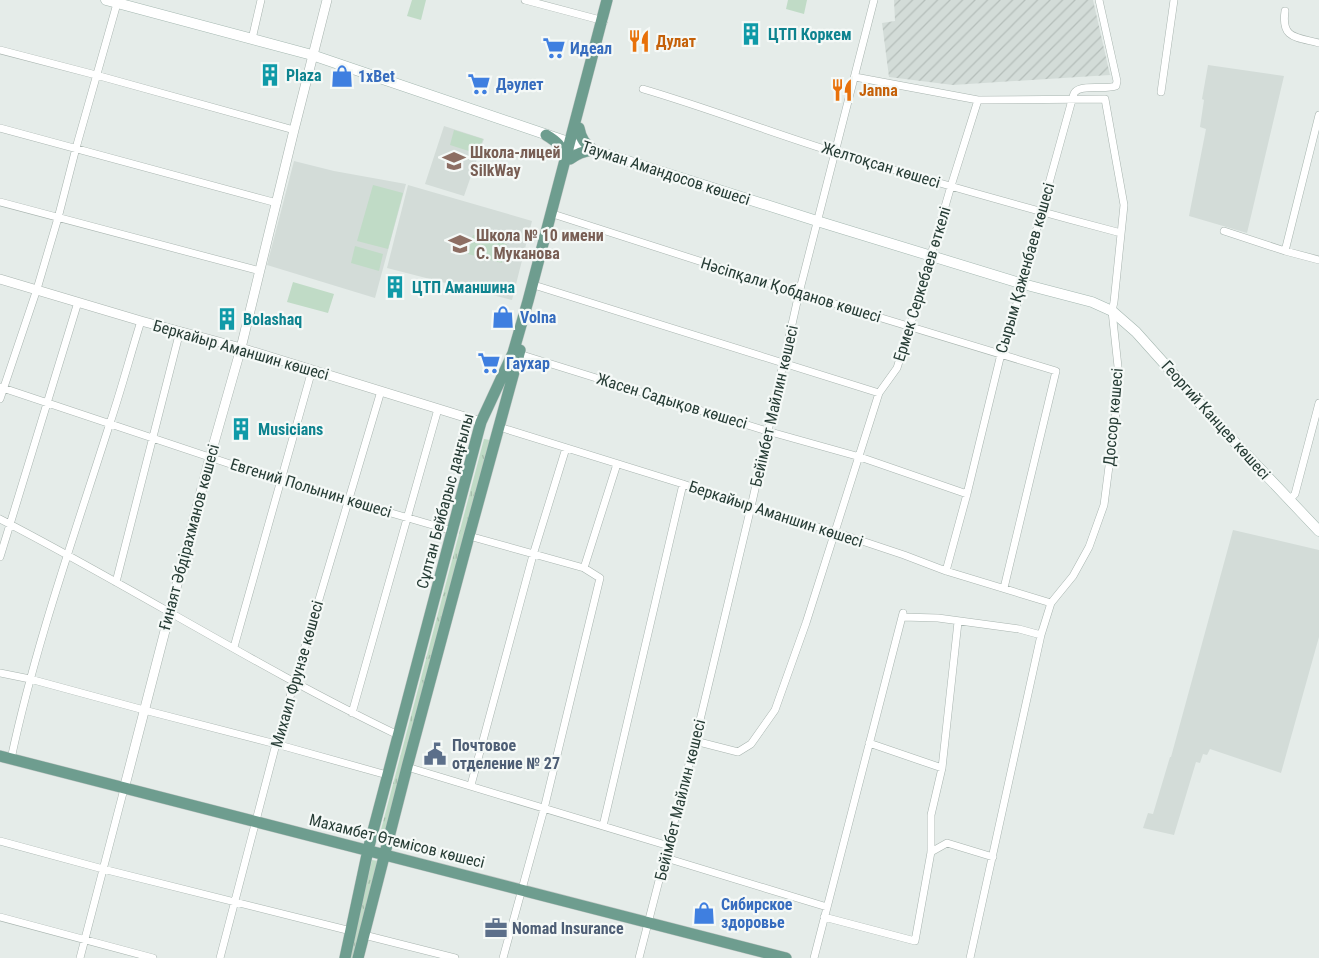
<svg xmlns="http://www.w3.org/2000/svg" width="1319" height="958" font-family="'Roboto Condensed',sans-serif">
<defs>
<pattern id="industrial-furrows" width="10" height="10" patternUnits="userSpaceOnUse" patternTransform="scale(1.25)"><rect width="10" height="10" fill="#d3dcd8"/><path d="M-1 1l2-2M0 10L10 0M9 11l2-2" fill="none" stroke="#b5beba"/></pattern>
<pattern id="grass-tufts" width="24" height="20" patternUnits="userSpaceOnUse" patternTransform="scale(1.25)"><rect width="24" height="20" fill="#c0dbc6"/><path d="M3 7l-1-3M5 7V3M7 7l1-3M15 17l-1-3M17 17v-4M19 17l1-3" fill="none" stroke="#a5bdab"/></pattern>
</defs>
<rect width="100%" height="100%" fill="#e5ece9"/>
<path fill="#d3dcd8" d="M1208 65 1284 76 1247 233 1189 216 1206 129 1200 127 1204 100 1202 99Z
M444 126 484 139 464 196 425 184Z
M294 161 334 171 406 184 375 298 267 265Z
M408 185 532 221 512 300 387 268Z
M1233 530 1319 550V637L1281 773 1210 749 1207 755 1203 754 1200 763 1196 762 1174 835 1143 828 1148 813 1153 814 1170 757H1171Z"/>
<path fill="url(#industrial-furrows)" d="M894 0H1093L1110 75 953 85 889 77 882 23 895 21Z"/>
<path fill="url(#grass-tufts)" d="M484 439 490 440 384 843 378 841Z
M372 860 378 861 355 958H349Z"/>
<path fill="#c0dbc6" d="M412 0H426L421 20 407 16Z
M788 0H807L804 14 786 9Z
M454 130 483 139 478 154 450 145Z
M373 185 403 193 388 249 357 241Z
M473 235 507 244 502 263 468 254Z
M355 246 383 254 379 271 351 263Z
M293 282 334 294 328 313 287 302Z"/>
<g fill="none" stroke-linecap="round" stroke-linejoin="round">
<defs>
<path id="minor" d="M525 0 604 21
M1285 11C1281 39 1296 37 1319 43
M252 39 261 0
M0 50 96 75 294 130
M855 77 978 100 1105 99 1124 205 1114 302 1112 311 1119 376 1117 404 1104 505 1089 547 1073 576 1051 603 1041 635 970 958
M643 89C708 108 772 133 837 153 931 181 1026 208 1121 233
M1161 92 1174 0
M0 128 277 203
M0 202 260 271
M556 215 799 293 1056 371 1004 588
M1224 231 1285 251 1319 260
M1285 251 1319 115
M537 286 879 393
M519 354 767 431 860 457 967 494
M0 387 281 481 453 531
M0 399 37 289 58 218 76 148 118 0
M499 427 683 484 751 507 835 532 904 555 946 571 1051 603
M1289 500 1295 494 1319 403
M0 519C134 588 262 670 398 735
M469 536 584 568
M0 557 78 302
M946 571 967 494 1001 354 1023 284 1041 212 1072 100C1073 97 1073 94 1075 92 1082 84 1105 90 1116 86L1117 81 1099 0
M116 582 180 331
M902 617 938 618 1019 629 1041 635
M234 647 312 370
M0 673 30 679 144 710 276 744 387 775
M352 713 438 409
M695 741 738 752 751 744 775 710 806 623 879 393 897 368 910 327 951 186 978 100
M869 743 942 768
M11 759C35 646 74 536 109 426 121 391 130 356 141 321
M407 767 669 846
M471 785 533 555 566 448
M603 826 683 484
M0 841 103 869 351 931
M931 852 947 843 993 857
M666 858 827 907
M0 917 153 958
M824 917 915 941 931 852V815L942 768 958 622
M364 935 455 958
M80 958 124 789
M220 958 276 744 381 391
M503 958 544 809 600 578 584 568 617 464
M639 958 695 741 751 507 799 293 874 0
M814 958 903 613"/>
<path id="tertiary" d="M0 279 141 321 241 348 481 422
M124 789 210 457 241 348 294 130 327 0"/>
<path id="secondary" d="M106 0 312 55 577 145 817 221 1023 284 1092 302 1112 311 1136 332 1230 437 1319 531"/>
<path id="primary" d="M579 128C581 139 585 144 593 150
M546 135C556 141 562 146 565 158
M570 159C578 153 584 151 593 150
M0 756 786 958
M345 958 368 850 479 429 481 422 513 353 528 301 607 0
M358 958 407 767 469 536 520 350"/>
</defs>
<use href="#minor" stroke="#a8b4af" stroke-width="8"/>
<use href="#tertiary" stroke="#a8b4af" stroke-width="10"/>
<use href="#secondary" stroke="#a4b7b0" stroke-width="11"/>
<use href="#primary" stroke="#c2c8c6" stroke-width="12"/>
<use href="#minor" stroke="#fff" stroke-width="7"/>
<use href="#tertiary" stroke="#fff" stroke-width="9"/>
<use href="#secondary" stroke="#fff" stroke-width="10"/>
<use href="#primary" stroke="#6e9d8f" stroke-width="11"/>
</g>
<defs>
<symbol id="building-bare" viewBox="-9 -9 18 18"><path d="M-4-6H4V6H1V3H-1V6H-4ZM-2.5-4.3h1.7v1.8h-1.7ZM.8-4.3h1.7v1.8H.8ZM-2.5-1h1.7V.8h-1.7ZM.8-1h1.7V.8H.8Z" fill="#0f9aa8" stroke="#f5f9f7" stroke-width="2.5" paint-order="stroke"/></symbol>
<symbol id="restaurant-bare" viewBox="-9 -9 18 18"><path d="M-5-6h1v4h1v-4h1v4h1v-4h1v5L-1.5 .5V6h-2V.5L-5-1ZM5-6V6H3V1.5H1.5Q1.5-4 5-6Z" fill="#e8710a" stroke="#f5f9f7" stroke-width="2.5" paint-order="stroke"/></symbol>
<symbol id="supermarket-bare" viewBox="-9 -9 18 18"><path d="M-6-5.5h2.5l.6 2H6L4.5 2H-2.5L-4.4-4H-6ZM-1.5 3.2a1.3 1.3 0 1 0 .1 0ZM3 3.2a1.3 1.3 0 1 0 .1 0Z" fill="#3f7fe0" stroke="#f5f9f7" stroke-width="2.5" paint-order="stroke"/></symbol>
<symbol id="shop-bare" viewBox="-9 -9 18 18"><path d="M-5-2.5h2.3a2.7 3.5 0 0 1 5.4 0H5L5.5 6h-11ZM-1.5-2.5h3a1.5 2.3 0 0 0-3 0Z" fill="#3f7fe0" stroke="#f5f9f7" stroke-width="2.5" paint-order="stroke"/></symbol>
<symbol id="school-bare" viewBox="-9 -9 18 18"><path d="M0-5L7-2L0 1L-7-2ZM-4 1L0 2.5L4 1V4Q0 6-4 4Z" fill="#8d6e63" stroke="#f5f9f7" stroke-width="2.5" paint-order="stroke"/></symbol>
<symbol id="civic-bare" viewBox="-9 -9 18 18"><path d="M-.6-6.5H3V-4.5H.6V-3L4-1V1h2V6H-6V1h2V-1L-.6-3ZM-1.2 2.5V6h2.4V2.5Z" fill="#5c6f8a" stroke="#f5f9f7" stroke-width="2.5" paint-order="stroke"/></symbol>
<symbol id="office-bare" viewBox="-9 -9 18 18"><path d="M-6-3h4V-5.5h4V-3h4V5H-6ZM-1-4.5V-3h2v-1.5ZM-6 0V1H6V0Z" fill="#5c6f8a" stroke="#f5f9f7" stroke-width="2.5" paint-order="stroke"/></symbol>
</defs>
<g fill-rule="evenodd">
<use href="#building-bare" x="735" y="18" width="32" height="32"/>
<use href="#restaurant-bare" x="623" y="25" width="32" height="32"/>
<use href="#supermarket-bare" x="538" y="32" width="32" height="32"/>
<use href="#building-bare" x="254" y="59" width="32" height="32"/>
<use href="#shop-bare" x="326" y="60" width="32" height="32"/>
<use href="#supermarket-bare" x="463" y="68" width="32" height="32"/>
<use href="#restaurant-bare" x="826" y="74" width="32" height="32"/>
<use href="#school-bare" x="438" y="145" width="32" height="32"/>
<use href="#school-bare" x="444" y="228" width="32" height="32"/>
<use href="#building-bare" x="379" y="271" width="32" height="32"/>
<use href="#shop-bare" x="487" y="301" width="32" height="32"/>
<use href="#building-bare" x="211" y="303" width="32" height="32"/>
<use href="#supermarket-bare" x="473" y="347" width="32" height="32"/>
<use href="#building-bare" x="225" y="413" width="32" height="32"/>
<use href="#civic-bare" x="419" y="738" width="32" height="32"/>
<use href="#shop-bare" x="688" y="897" width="32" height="32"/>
<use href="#office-bare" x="480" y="912" width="32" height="32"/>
</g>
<g text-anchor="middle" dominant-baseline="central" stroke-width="4.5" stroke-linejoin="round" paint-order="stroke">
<g font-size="16" font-weight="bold" fill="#0d838f" stroke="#f5f9f7" text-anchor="start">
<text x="768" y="34">ЦТП Коркем</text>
<text x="286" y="75">Plaza</text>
<text x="412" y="287">ЦТП Аманшина</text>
<text x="243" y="319">Bolashaq</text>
<text x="258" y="429">Musicians</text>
</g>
<g font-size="16" font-weight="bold" fill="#c56008" stroke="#f5f9f7" text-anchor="start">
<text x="656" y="41">Дулат</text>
<text x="859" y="90">Janna</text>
</g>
<g font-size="16" font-weight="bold" fill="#366cbe" stroke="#f5f9f7" text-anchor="start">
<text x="570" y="48">Идеал</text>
<text x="358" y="76">1xBet</text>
<text x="496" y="84">Дәулет</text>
<text x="520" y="317">Volna</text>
<text x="506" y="363">Гаухар</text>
<text x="721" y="904">Сибирское<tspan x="721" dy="18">здоровье</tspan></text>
</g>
<g font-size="16" font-weight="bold" fill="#785e54" stroke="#f5f9f7" text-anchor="start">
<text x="470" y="152">Школа-лицей<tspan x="470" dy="18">SilkWay</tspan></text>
<text x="476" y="235">Школа № 10 имени<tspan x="476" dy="18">С. Муканова</tspan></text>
</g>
<g font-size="16" fill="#263c35" stroke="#f5f9f7">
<text transform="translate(881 165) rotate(17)">Желтоқсан көшесі</text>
<text transform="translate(666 173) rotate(18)">Тауман Амандосов көшесі</text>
<text transform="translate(1025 268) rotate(-74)">Сырым Қаженбаев көшесі</text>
<text transform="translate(922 284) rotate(-73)">Ермек Серкебаев өткелі</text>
<text transform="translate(791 290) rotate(17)">Нәсіпқали Қобданов көшесі</text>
<text transform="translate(241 350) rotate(16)">Беркайыр Аманшин көшесі</text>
<text transform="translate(672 401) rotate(17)">Жасен Садықов көшесі</text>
<text transform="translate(774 406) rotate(-77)">Бейімбет Майлин көшесі</text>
<text transform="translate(1113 417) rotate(-85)">Доссор көшесі</text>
<text transform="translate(1216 420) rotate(48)">Георгий Канцев көшесі</text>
<text transform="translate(311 488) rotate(17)">Евгений Полынин көшесі</text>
<text transform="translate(445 501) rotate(-75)">Сұлтан Бейбарыс даңғылы</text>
<text transform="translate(776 514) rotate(18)">Беркайыр Аманшин көшесі</text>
<text transform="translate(189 537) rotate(-75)">Ғинаят Әбдірахманов көшесі</text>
<text transform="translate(297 674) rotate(-74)">Михаил Фрунзе көшесі</text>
<text transform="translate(680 800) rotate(-76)">Бейімбет Майлин көшесі</text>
<text transform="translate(397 841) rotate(14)">Махамбет Өтемісов көшесі</text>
</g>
<g font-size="16" font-weight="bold" fill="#4e5e75" stroke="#f5f9f7" text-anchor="start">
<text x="452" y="745">Почтовое<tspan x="452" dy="18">отделение № 27</tspan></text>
<text x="512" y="928">Nomad Insurance</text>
</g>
</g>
</svg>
